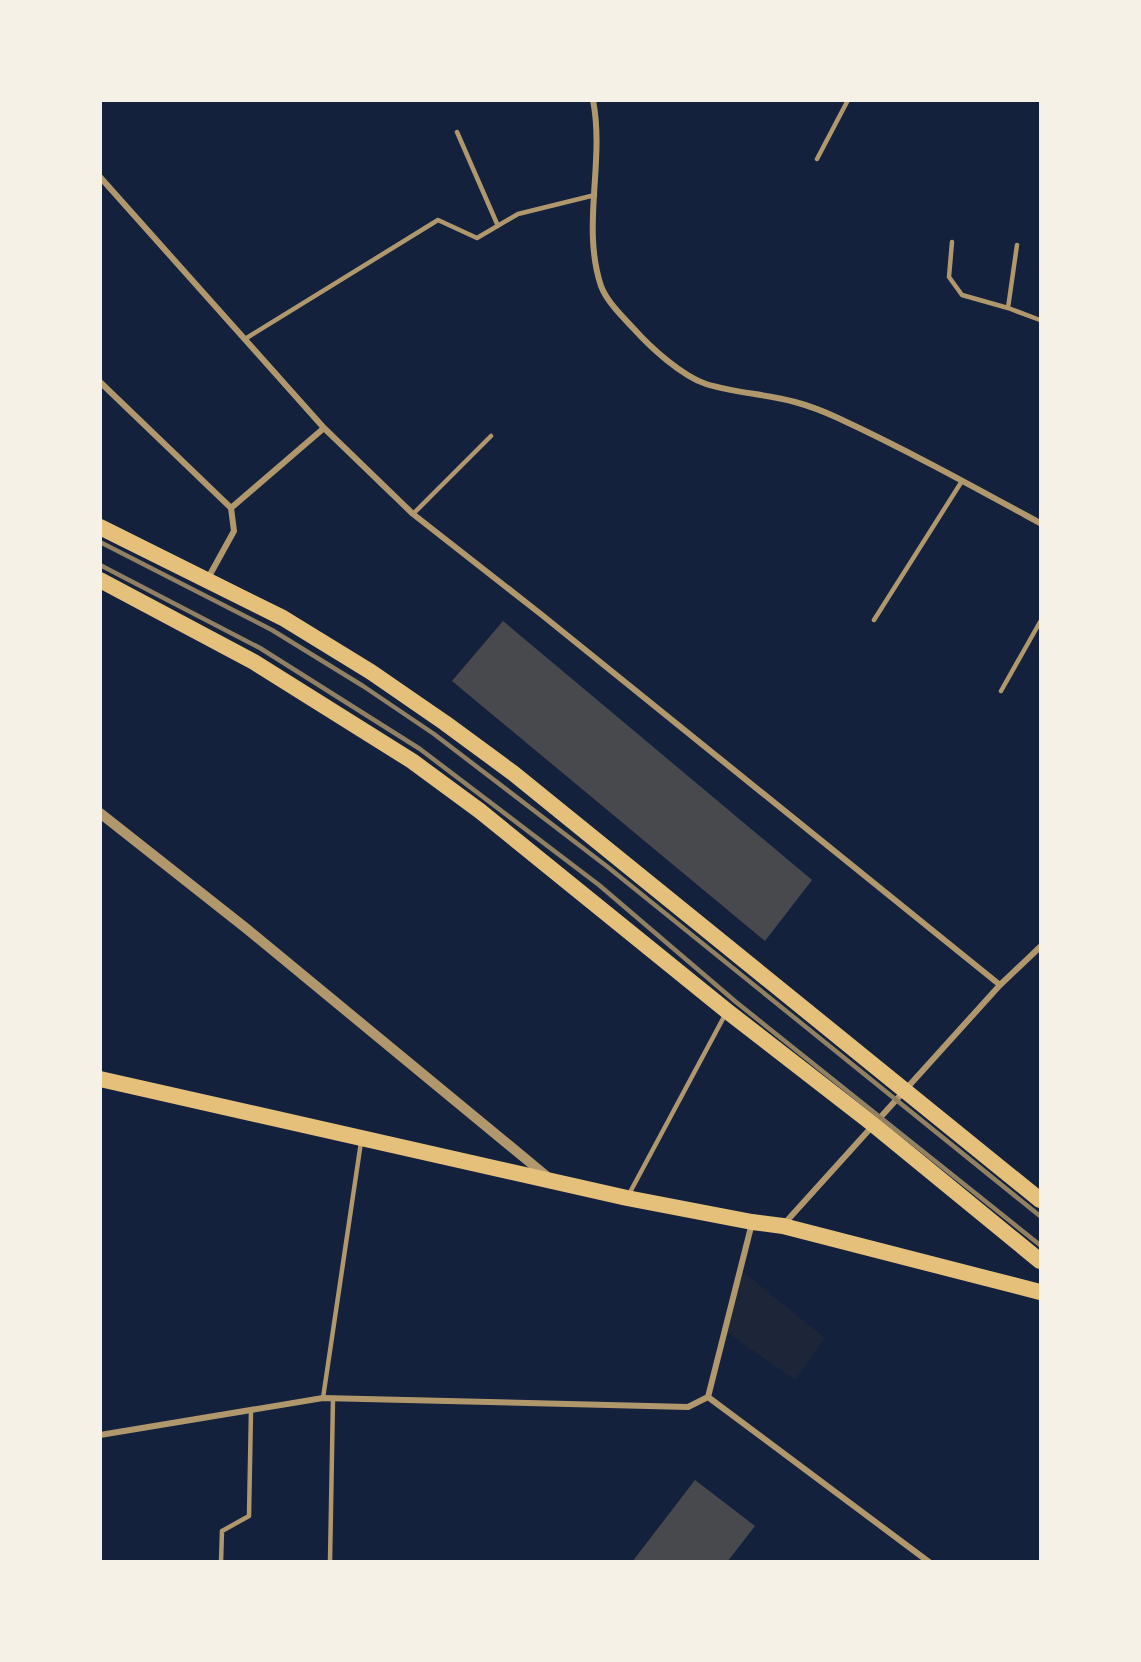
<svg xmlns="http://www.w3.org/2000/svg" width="1141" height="1662" font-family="Spectral,serif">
<rect width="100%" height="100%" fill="#14213d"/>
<path fill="#1d2539" d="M742 1271 825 1338 795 1380 721 1328Z"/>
<path fill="#48494c" d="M503 621 812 880 765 941 452 681Z
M695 1480 755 1526 727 1562H632Z"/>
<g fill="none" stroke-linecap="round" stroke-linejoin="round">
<path stroke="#b1986c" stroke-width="4.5" d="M457 132 498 226
M817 159 848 100
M952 242 949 277 962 295 1008 308 1040 320
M1008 308 1017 245
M245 339 438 220 477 238 518 214 595 195
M413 514 491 436
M874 620 962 481
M1001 691 1040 622
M628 1196 725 1015
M323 1398 361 1142
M221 1562 222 1531 249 1516 251 1410
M330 1562 333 1398"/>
<path stroke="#b1986c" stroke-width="6" d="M593 100C605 162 581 226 601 286 607 302 623 317 634 329 651 348 682 376 706 384 735 393 766 394 795 402 810 406 825 412 838 418 907 450 974 487 1040 523
M100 177 324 428 413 514 542 615 1000 985
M100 382 231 508 234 531 207 580
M231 508 324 428
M752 1223 708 1397 929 1562
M784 1224 1000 985 1040 947
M100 1435 323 1398 688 1407 708 1397"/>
<path stroke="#b1986c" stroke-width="10" d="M100 813 247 929 550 1179"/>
<path stroke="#e5c07b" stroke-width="16" d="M100 527 283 618 371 672 445 723 513 773 1040 1200
M100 580 254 662 412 761 480 811 727 1011 874 1125 1040 1261
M100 1079 627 1198 752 1222 783 1226 1040 1292"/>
<path stroke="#918062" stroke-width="4.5" d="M100 542 272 630 363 686 434 734 609 868 1040 1216
M100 565 260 648 420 749 599 885 736 1002 1040 1245"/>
</g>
<rect width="1141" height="1662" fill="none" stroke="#f6f1e7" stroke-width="204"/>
</svg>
